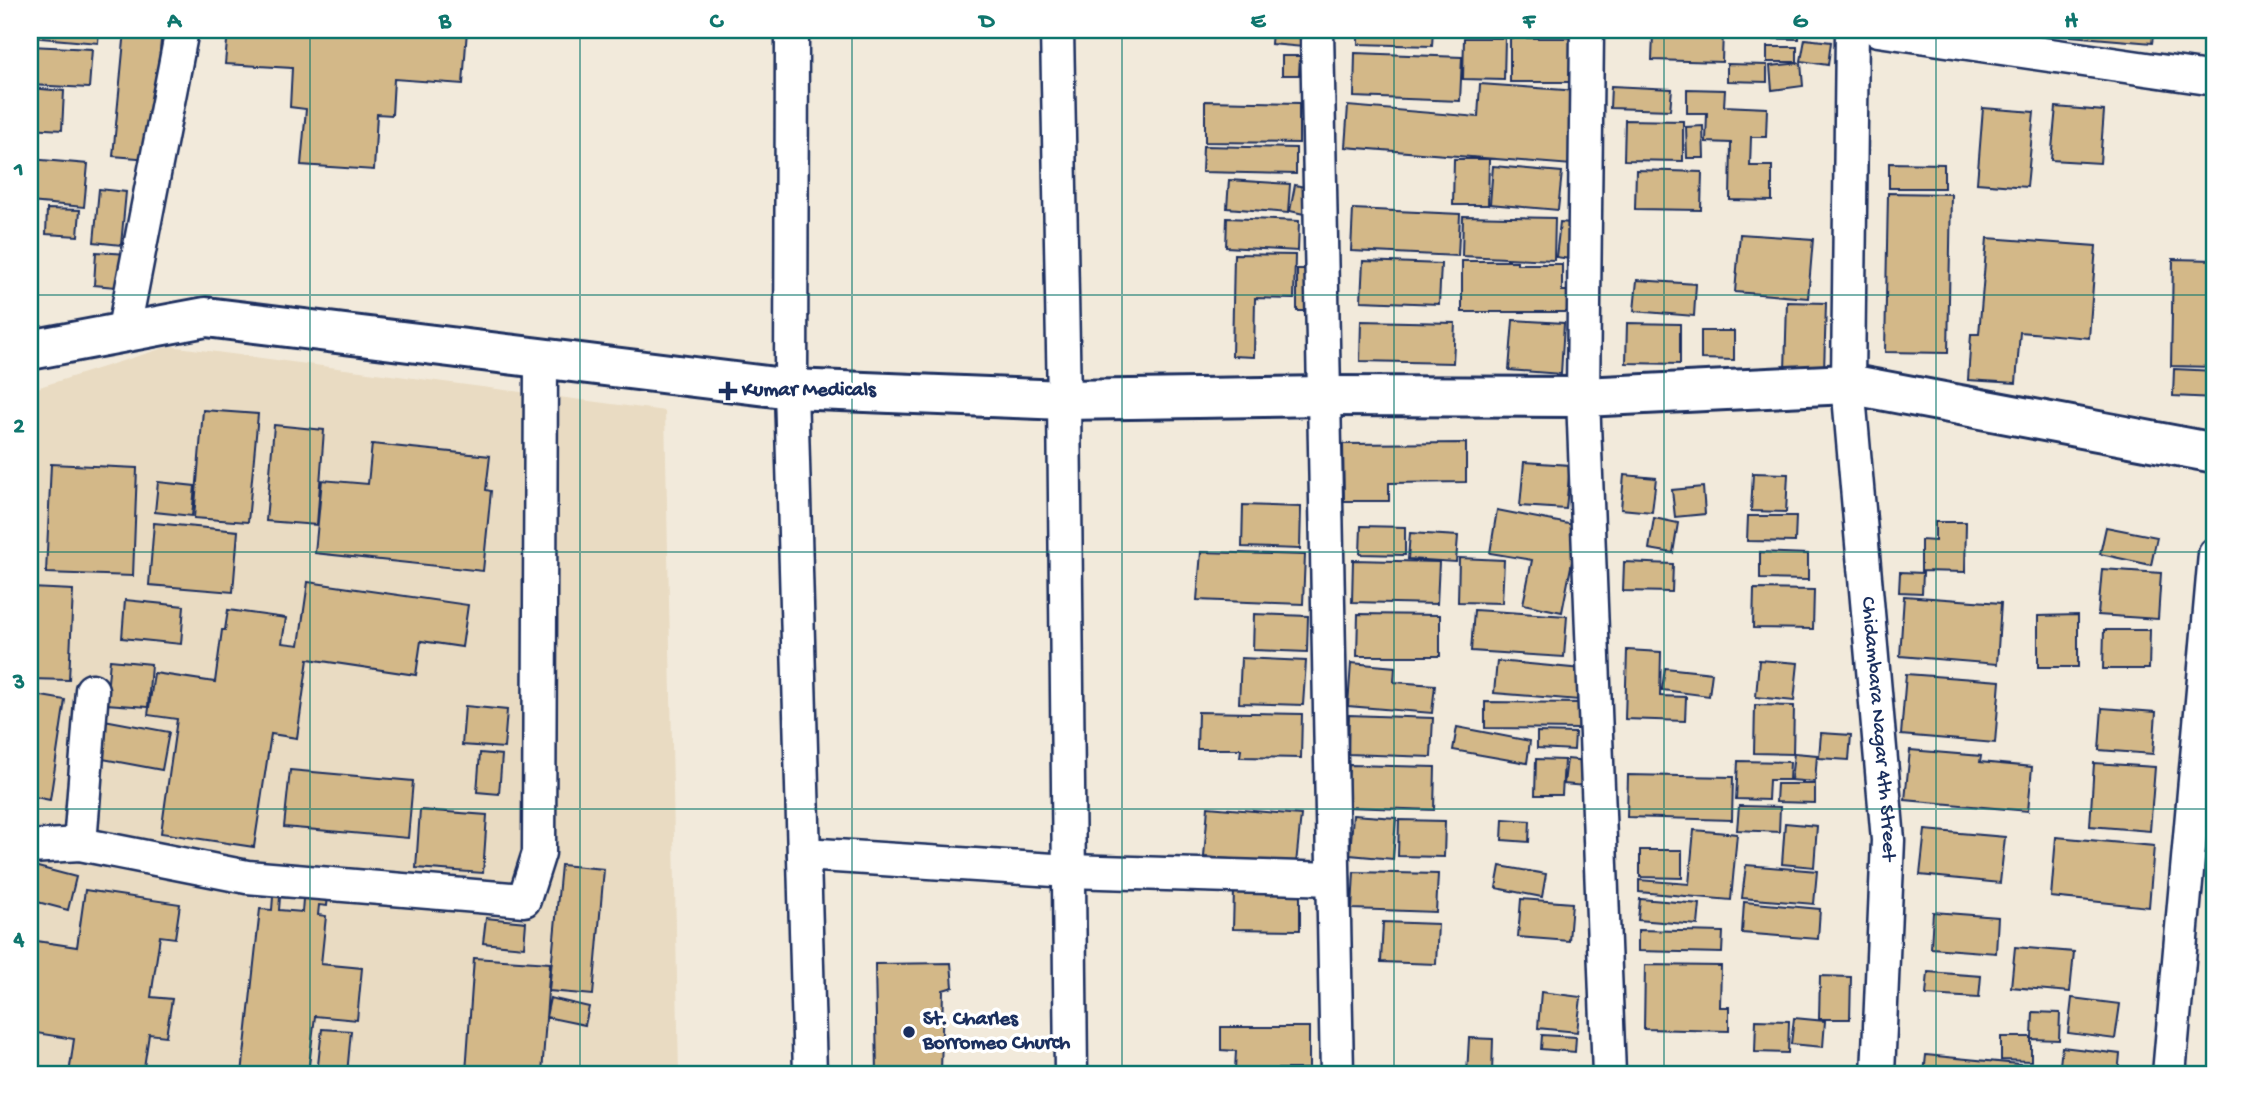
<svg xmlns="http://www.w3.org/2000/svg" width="2245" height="1104" font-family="'Gochi Hand',sans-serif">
<rect width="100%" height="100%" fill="#f2eadb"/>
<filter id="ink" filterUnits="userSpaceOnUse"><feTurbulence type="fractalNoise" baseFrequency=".0143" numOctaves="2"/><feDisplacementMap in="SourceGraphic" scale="14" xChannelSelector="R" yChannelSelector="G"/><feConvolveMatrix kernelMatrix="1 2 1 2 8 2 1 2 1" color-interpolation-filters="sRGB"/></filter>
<g filter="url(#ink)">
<path fill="#e9dbc2" d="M170 346 665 411 679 1074H30V390Z"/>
<path fill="#d3b888" stroke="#1b2f5e" stroke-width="2" fill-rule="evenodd" d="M30 30H99L98 43 30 37Z
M125 30H162L150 159 113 156Z
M228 30H467L463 84 394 79 392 115 377 114 374 170 301 165 306 109 290 107 292 68 225 64Z
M1272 30H1304L1303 47 1271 44Z
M1358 30H1433L1432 46 1358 44Z
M1683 30H1723L1722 62 1652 60 1653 34 1682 35Z
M1726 30H1799V39L1726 38Z
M2059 30H2154L2152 43 2059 35Z
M1464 38H1505L1504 80 1463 79Z
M1510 38H1575V82H1510Z
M1805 39 1831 42 1828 65 1801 61Z
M30 46 92 49 89 88 30 85Z
M1767 47H1797V62H1767Z
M1355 53 1462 57 1460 101 1354 97Z
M1282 56H1300L1299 75H1282Z
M1801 63 1803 86 1772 90 1770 66Z
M1727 64 1767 65V82L1727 81Z
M1480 84 1578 91 1572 165 1345 147 1348 106 1478 117Z
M1611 86 1672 89 1670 110 1610 108Z
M30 88 64 91 62 130 30 128Z
M1687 89 1725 90 1724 106 1767 108 1766 137H1751L1750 166H1772V201L1730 200 1731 143 1706 142 1707 113H1687Z
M1205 101 1299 103V143L1205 142Z
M2056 107 2104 111 2100 163 2051 160Z
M1983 108 2034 112 2027 187 1977 183Z
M1625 120 1683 121V161L1624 160Z
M1703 126 1704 158H1687L1686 127Z
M1203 146 1296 148V174L1202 172Z
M30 159 88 164 84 207 30 202Z
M1454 159H1489L1488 205H1453Z
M1889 163 1944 164V188H1889Z
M1493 166 1562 172 1558 210 1490 204Z
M1636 170 1702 172 1701 210 1635 209Z
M1229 180 1290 184 1288 213 1227 208Z
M1295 185 1310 188 1304 214 1290 211Z
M99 189 126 192 121 245 94 242Z
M1888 193 1951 194 1948 353 1885 352Z
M2214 205H2215V247H2212Z
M47 209 80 210 78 236 46 234Z
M1353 209 1460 214 1458 256 1351 251Z
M1463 216 1555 218 1554 260 1462 256Z
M1227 218 1299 221 1298 251 1226 247Z
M1560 222 1581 224 1577 260 1556 257Z
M1740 234 1813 239 1808 298 1735 292Z
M1987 238 2096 246 2089 338 2020 332 2016 383 1968 380 1971 334H1979Z
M96 252 129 254 127 288 94 285Z
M1234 254 1295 255 1294 299 1255 298 1254 357 1232 356Z
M2173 259 2215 260V367L2171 366Z
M1363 261 1441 264 1439 304 1361 301Z
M1462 261H1517V264H1562V291H1578L1577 312H1462Z
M1297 269H1318L1319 311H1297Z
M1637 280 1696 284 1694 316 1634 311Z
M1787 302 1826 303 1824 372 1785 371Z
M1513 320 1564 323 1561 374 1509 370Z
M1361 321 1455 323 1453 363 1360 361Z
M1627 323 1680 324V364L1626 363Z
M1701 331H1734V360L1701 359Z
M2174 369 2215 371V398L2173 396Z
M203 410 258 414 248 522 194 518Z
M274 425 324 430 317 525 266 521Z
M1466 443V482L1389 483V501H1344L1343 444Z
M372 444 490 456 486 490 491 491 483 571 315 553 322 480 368 484Z
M1524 462 1570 465 1566 509 1520 506Z
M51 464 137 468 133 576 46 573Z
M1753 473 1788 474 1786 512 1751 511Z
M1624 475 1656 478 1652 512 1621 509Z
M158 482 195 486 192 516 155 512Z
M1703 487 1705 514 1675 517 1672 490Z
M1243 505 1301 507 1300 549 1242 547Z
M1497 510 1579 526 1562 612 1523 604 1532 560 1490 553Z
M1748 516H1796L1795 542 1747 541Z
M1654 518 1678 523 1673 553 1649 549Z
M1935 522H1966L1965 572 1921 571V540L1935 541Z
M154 523 238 531 233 592 149 585Z
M1361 526 1405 527V555L1360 554Z
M2106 527 2157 537 2151 565 2100 554Z
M1410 533 1458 536 1456 562 1408 559Z
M1201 552 1305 555 1303 604 1197 600Z
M1760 552 1808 554V580L1760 579Z
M1459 558 1504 560 1502 603 1458 602Z
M1353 560 1439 562 1437 604 1352 602Z
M1624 562 1673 564 1672 592 1623 591Z
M2102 569 2161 573 2158 619 2098 615Z
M1900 572 1923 573 1922 593 1899 592Z
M308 582 468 605 462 647 421 641 416 675 308 659 297 738 271 734 254 847 161 833 177 719 148 715 154 673 215 682 222 630H225L228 610 286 618 282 643 299 645Z
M30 588 73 590 69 680 30 679Z
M1754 589 1814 590 1813 629 1753 628Z
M1904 596 2001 603 1997 664 1900 656Z
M125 600 184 606 181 644 122 638Z
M1474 610 1567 616 1564 657 1471 651Z
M1254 614 1308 616 1307 652 1253 650Z
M1358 614 1440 615V656H1357Z
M2078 615V667H2038V616Z
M2104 630H2150L2149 669H2103Z
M1627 650 1661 652 1660 696 1686 697 1685 721 1625 719Z
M1241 658 1306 661 1303 705 1239 703Z
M110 660 151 664 148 707 106 704Z
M1759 660 1798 663 1794 701 1756 697Z
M1497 661 1582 669 1579 700 1494 693Z
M1351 663 1395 667 1394 682 1435 685 1432 713 1348 706Z
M1665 668 1712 673 1709 696 1662 690Z
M1906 674 2000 681 1995 743 1901 735Z
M30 694 65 700 50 800 30 796Z
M1485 702 1579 703V729L1485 728Z
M1755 705 1794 706 1793 754 1754 753Z
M465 706 507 710 504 748 462 745Z
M2102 708 2156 712 2153 754 2099 750Z
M1198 712 1302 714 1301 758 1240 757 1241 749H1197Z
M1349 715 1433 718 1431 757 1348 754Z
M99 719 169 732 162 770 92 757Z
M1457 727 1530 741 1527 763 1453 750Z
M1537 732 1575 733 1574 750 1537 748Z
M1821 733 1851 735 1849 760 1819 758Z
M1910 750 1981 756 1980 762 2032 767 2028 811 1905 800Z
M480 753 502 755 499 794 477 792Z
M1794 753 1817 755 1815 782 1791 780Z
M1536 759 1564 760 1562 795H1535Z
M1567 759 1587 761 1584 786 1564 784Z
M1738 761 1790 762 1789 780H1769L1768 800 1736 799Z
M2094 763 2155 767 2150 831 2090 826Z
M1349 765 1435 767 1434 810 1347 807Z
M290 770 413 781 408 838 284 827Z
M1628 775 1733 777 1732 820 1627 817Z
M1777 784H1815V803L1776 802Z
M1739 806 1780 807 1779 832 1737 830Z
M1208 807 1301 815 1296 864 1204 857Z
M420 810 487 815 483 873 416 868Z
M1353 815 1396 818 1393 859 1350 855Z
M1503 819 1530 821 1529 842 1502 840Z
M1399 820 1445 821 1444 857 1398 856Z
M1785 823 1817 826 1814 867 1782 864Z
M1694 830 1737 834 1731 900 1639 892V880L1689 884Z
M1925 830 2005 837 2000 883 1920 875Z
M2056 837 2154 846 2149 907 2051 897Z
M1640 850H1682V878L1640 877Z
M30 865 76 877 68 910 30 900Z
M561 865 604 869 593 995 549 991Z
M1746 865 1817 871 1814 904 1742 898Z
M1500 866 1546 874 1542 897 1496 888Z
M1354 872 1438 874 1436 912 1352 909Z
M265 878 329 884 327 906 319 905 318 915 326 916 321 964 362 968 357 1020 315 1016 308 1074H242L260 909 272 910 273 897 263 896ZM280 897 303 899 302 912 279 910Z
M85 890 180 904 175 938 160 936 151 997 172 999 166 1036 149 1034 143 1074H69L74 1039 30 1032V940L77 947Z
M1234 890 1300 891V930L1233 929Z
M1521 899 1572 903 1569 941 1518 937Z
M1640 899 1700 904 1698 925 1638 920Z
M1744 902 1820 909 1818 939 1742 933Z
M1933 912 1998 917 1996 953 1931 948Z
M486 918 526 922 524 947 483 943Z
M1383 922 1438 924 1436 964 1381 962Z
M1638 930 1723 932 1722 953 1638 951Z
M2015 947 2074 952 2070 992 2011 987Z
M474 958 550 963 542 1074 466 1072Z
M951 963 953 987 943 990 941 1074H877L875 964Z
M1645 965 1721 966 1720 1007H1729V1031L1644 1029Z
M1928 972 1981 976 1979 998 1926 995Z
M1820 976 1851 977 1850 1019H1819Z
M1541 992 1581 997 1577 1032 1538 1028Z
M550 998 589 1007 585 1025 546 1017Z
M2072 998 2120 1004 2115 1039 2068 1033Z
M2033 1012 2060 1013 2059 1040 2031 1039V1061L2001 1060V1037H2032Z
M1794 1018 1825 1021 1823 1047 1791 1044Z
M1756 1020 1789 1021 1788 1053 1755 1052Z
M1221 1027H1309V1069H1235L1236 1051 1221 1050Z
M322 1029 351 1031 347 1074H317Z
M1542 1035 1576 1037 1575 1052 1541 1049Z
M1469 1038 1493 1039 1492 1074H1467Z
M2062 1047 2120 1054 2118 1074H2059Z
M1926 1055 2028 1065 2027 1074H1924Z
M30 1066 42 1067 41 1074H30Z
M1746 1072H1786V1074H1746Z"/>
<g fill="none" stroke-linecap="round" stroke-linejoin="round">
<defs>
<g id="street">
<path d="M792 30 791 389 810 1074"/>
<path d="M1057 30 1064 400 1071 1074"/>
<path d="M1317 30 1337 1074"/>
<path d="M1587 30 1583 397 1609 1074"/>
<path id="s1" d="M1852 30 1848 384 1888 840 1878 1074"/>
<path d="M1878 30 2215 79"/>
<path d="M123 334 182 30"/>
<path d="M80 844 92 690"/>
<path d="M30 847 80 844 247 877 524 900 539 853 541 359"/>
<path d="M804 854 1069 871 1333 879"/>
<path d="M2169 1074 2215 554"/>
</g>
<path id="secondary" d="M30 350 206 317 791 389 1064 400 1324 396 1583 397 1848 384 2215 453"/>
</defs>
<use href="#street" stroke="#1b2f5e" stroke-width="37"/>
<use href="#secondary" stroke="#1b2f5e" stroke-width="44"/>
<use href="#street" stroke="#fff" stroke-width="32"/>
<use href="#secondary" stroke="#fff" stroke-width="38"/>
</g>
</g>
<path fill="none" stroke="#0f766e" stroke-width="2" stroke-opacity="0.55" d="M310 30V1074M580 30V1074M852 30V1074M1122 30V1074M1394 30V1074M1664 30V1074M1936 30V1074M30 295H2215M30 552H2215M30 809H2215"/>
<g fill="#1b2f5e" stroke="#fff" stroke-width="2.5">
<path d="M724.5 380.5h7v7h7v7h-7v7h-7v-7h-7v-7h7z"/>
<circle cx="909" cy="1032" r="7"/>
</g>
<g text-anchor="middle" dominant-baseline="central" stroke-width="7" stroke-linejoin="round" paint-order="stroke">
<g font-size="21" font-weight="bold" fill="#1b2f5e" stroke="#fff" text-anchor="start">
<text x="742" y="391">Kumar Medicals</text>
<text x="923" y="1020">St. Charles<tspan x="923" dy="24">Borromeo Church</tspan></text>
</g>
<g font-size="21" fill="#1b2f5e" stroke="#fff">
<text stroke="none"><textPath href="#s1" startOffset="700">Chidambara Nagar 4th Street</textPath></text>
</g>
</g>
<rect width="2245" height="1104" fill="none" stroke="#fff" stroke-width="77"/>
<rect x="38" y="38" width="2168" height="1028" fill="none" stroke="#0f766e" stroke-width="2.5"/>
<g font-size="23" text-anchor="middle" font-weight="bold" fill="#0f766e">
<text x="174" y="27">A</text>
<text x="445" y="27">B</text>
<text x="716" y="27">C</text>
<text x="987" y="27">D</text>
<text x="1258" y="27">E</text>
<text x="1529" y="27">F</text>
<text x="1800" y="27">G</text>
<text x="2071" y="27">H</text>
<text x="19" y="175">1</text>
<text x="19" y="432">2</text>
<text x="19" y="688">3</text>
<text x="19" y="945">4</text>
</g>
</svg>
